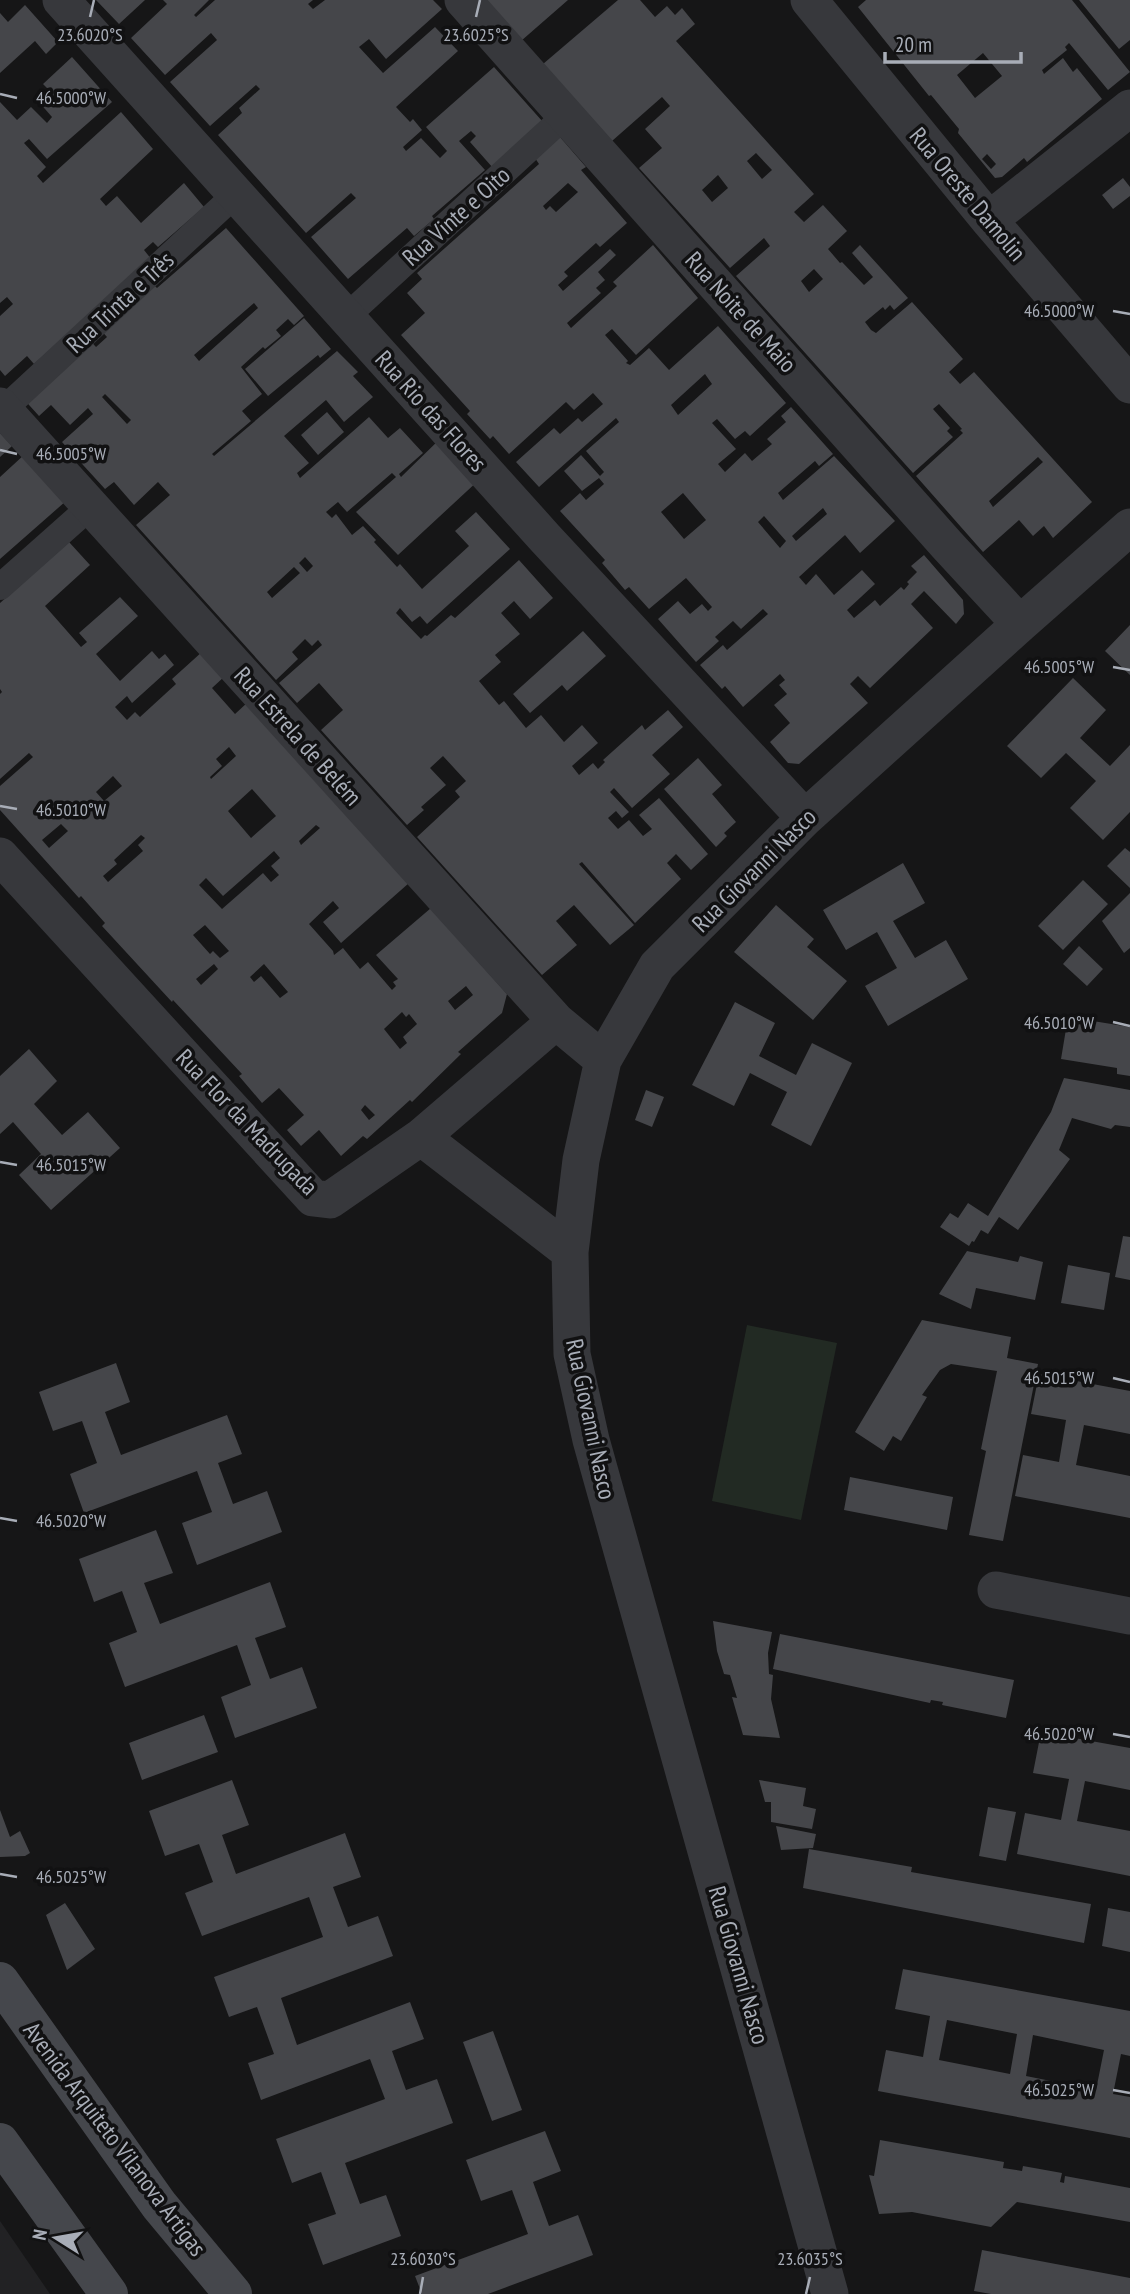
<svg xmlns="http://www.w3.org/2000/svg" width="1130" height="2294" font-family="'PT Sans Narrow',sans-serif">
<rect width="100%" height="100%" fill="#161617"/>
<path fill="#222224" d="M0 2221 50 2294H0Z"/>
<path fill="#222a23" d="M747 1325 837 1343 801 1520 712 1501Z"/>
<path fill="#45464a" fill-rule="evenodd" d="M96 0H145L119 24Z
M163 0H209L194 15 196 17 215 0H313L308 4 313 9 325 0H433L442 9 386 59 369 39 359 47 383 73 435 27 458 51 396 107 410 122 413 119 422 130 403 147 406 151 421 138 440 158 447 151 426 127 494 67 543 122 493 168 470 142 476 136 471 131 459 141 485 170 432 216 434 219 414 236 407 228 348 279 311 237 356 198 351 193 306 233 218 135 242 113 239 108 260 89 256 85 210 126 170 82 217 40 211 33 165 75 131 38 167 4Z
M484 0H568L521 41Z
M618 0H640L655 17 667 6 675 15 682 8 695 24 676 41 814 194 794 212 804 222 823 205 847 231 828 249 840 263 842 262 864 285 873 277 852 253 860 245 908 298 894 310 890 305 885 310 883 307 865 322 871 330 876 333 912 302 963 359 949 372 960 384 974 372 1092 502 1053 538 1044 526 1033 536 1019 520 983 552 916 476 963 433 960 430 962 429 939 404 933 409 950 428 947 431 953 437 913 473 736 276 770 246 764 238 730 268 639 168 662 148 645 129 670 106 662 97 612 141 543 64ZM756 153 772 170 762 179 747 161ZM718 175 728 188 712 202 702 190ZM814 269 823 279 809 292 801 281ZM1038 457 1043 462 993 507 989 501Z
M866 0H1072L1130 72 1108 90 1069 43 1065 47 1067 50 1042 70 1044 74 1063 58 1073 72 1077 68 1102 99 1027 162 1024 158 1002 177 995 178 958 133 959 129 931 95 929 96 858 7ZM983 53 1002 76 975 98 957 75ZM987 154 996 164 991 169 982 159Z
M1079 0H1130V40L1119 49Z
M25 5 58 42 46 54 35 41 0 73V13L8 22Z
M72 57 112 102 47 159 29 139 24 143 46 167 37 176 43 183 121 112 153 149 100 199 106 206 117 196 141 223 184 183 204 207 158 247 153 242 144 250 152 260 34 364 27 356 5 376 0 370V316L13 304 7 297 0 303V102L17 120 31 107 47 123 52 117 38 101 50 91 43 84Z
M560 137 586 167 581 170 627 223 600 247 596 243 564 272 568 276 558 285 563 291 610 249 616 255 598 272 605 280 596 288 601 293 567 323 571 328 617 286 613 282 653 245 698 298 636 355 612 329 605 335 628 361 626 363 630 365 649 348 669 370 718 326 786 403 750 436 745 431 735 439 717 419 712 423 736 449 718 464 725 472 745 453 752 461 772 444 767 439 786 422 781 416 791 407 833 454 819 466 815 461 778 493 783 500 834 456 895 521 860 553 845 535 799 577 806 585 816 574 834 595 862 570 875 584 847 610 854 618 875 600 880 606 901 587 904 590 909 584 907 582 917 572 911 566 924 555 963 600 964 614 956 624 924 591 911 604 933 628 870 688 858 676 850 684 868 703 799 764 788 763 770 742 790 723 774 705 787 694 779 685 785 680 780 674 743 707 725 686 722 689 700 665 723 645 727 650 768 614 763 609 741 629 733 621 715 637 719 641 696 662 658 619 678 601 690 614 702 604 708 611 712 607 686 578 649 609 629 587 625 590 602 563 605 560 560 511 580 493 586 500 604 484 599 478 582 491 564 471 581 455 600 476 604 472 586 451 619 422 616 418 539 487 516 462 554 428 560 434 578 418 582 422 603 404 593 393 574 410 566 402 509 454 493 436 490 439 467 414 470 411 401 335 425 313 407 293 422 279 417 273 539 164 535 158ZM568 183 578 192 556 212 550 206 546 210 543 206ZM705 374 712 384 678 415 671 405ZM683 493 706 520 684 539 661 512ZM823 508 827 514 796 541 792 536ZM764 516 786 541 780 548 758 522Z
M1123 178 1130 187V196L1113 209 1102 195Z
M226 228 304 316 294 325 288 319 276 330 281 336 265 349 263 347 241 367 262 394 242 411 251 421 212 454 214 456 337 351 358 372 353 376 373 397 344 422 326 400 284 436 309 463 297 473 300 478 369 417 388 438 400 428 423 453 399 474 401 477 445 434 480 479 398 555 356 512 396 477 392 473 347 512 338 502 326 512 332 518 336 514 352 535 363 526 376 540 374 542 397 567 400 564 422 589 469 546 455 531 476 512 510 549 427 624 420 616 412 622 400 608 396 613 421 639 425 635 427 636 451 615 455 618 519 560 553 598 530 619 514 601 501 613 520 634 495 655 501 662 479 681 499 705 504 701 526 728 541 715 564 742 582 725 598 743 572 766 579 775 593 763 598 769 605 762 603 760 642 725 645 730 668 710 683 727 652 755 670 774 632 808 614 788 610 792 629 812 622 818 616 811 608 818 618 829 629 820 643 836 652 829 639 815 659 798 708 854 691 870 676 854 667 863 681 879 635 923 582 862 579 864 634 925 610 945 574 905 556 921 577 945 542 975 417 837 460 797 455 791 466 781 443 756 430 768 446 785 421 807 424 810 407 825 321 730 343 710 319 683 297 703 279 683 322 645 318 640 312 646 305 639 292 652 298 659 276 680 136 525 170 495 158 482 134 505 114 482 105 489 62 442 93 414 88 408 70 425 51 405 39 416 20 395 86 336 96 347 107 337 97 326 148 279 157 288ZM254 303 258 308 199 361 194 355ZM105 394 131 420 127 424 102 397ZM305 557 313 566 307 572 299 563ZM294 567 300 573 272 598 267 592Z
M304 318 331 349 320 358 318 355 268 396 245 369Z
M327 412 344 432 318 455 301 435Z
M0 433 12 446 0 457Z
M25 454 66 501 0 559V477Z
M69 542 90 565 45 606 81 647 87 642 79 633 120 597 138 616 96 654 120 681 152 651 159 659 165 654 174 665 132 703 127 696 115 707 127 720 135 712 140 717 176 684 172 679 203 651 225 676 212 688 235 714 248 702 409 883 341 943 323 922 339 908 333 901 309 924 333 951 334 955 343 948 360 969 368 962 392 990 396 986 393 982 398 979 376 955 431 908 507 994 502 1013 458 1052 461 1054 412 1102 410 1100 367 1139 363 1136 341 1156 319 1130 301 1146 287 1130 304 1115 279 1088 262 1103 239 1076 242 1074 173 1000 172 1002 102 926 105 923 81 896 79 898 0 810V786L33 757 29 753 0 779V694L2 692 0 689V603ZM229 747 236 756 211 779 210 777 222 766 216 759ZM113 776 122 786 104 801 96 792ZM252 789 276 816 251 838 228 811ZM61 824 68 831 49 848 42 840ZM316 825 320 828 301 845 299 841ZM141 835 145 838 138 845 143 851 108 882 103 876 117 864 114 860ZM274 851 280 858 271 866 279 875 271 882 263 873 222 909 199 885 206 878 223 896ZM205 925 229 951 220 958 213 951 210 954 193 935ZM214 964 218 969 201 985 196 979ZM264 964 288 992 280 998 261 976 254 982 250 977ZM466 986 473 995 455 1010 448 1001ZM402 1012 406 1017 409 1014 417 1024 403 1037 407 1043 400 1049 384 1029ZM365 1105 375 1115 369 1120 361 1110Z
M1130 625V675L1105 651Z
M583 631 606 656 567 691 562 685 530 713 513 694Z
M1073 678 1106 710 1080 738 1110 766 1130 745V812L1103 840 1070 808 1096 781 1066 753 1041 778 1007 746Z
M698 758 722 785 712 794 736 822 724 833 727 836 716 847 664 789Z
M1125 848 1130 852V888L1107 866Z
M903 863 925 903 893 921 915 958 946 940 968 979 888 1026 865 986 897 968 877 932 846 950 823 910Z
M1083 880 1108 904 1063 950 1038 926Z
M1130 893V948L1124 953 1102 921Z
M776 905 814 939 807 947 847 981 813 1020 734 952Z
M1079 946 1103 969 1087 986 1063 964Z
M735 1002 775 1023 759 1056 796 1075 812 1043 852 1063 811 1146 771 1125 787 1092 750 1073 734 1106 692 1085Z
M1068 1017 1130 1027V1076L1117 1074V1068L1061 1059Z
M29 1049 57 1081 34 1104 62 1135 88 1112 120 1148 51 1210 19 1175 41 1154 13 1122 0 1134V1076Z
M1064 1078 1130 1090V1127L1115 1125 1111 1129 1072 1118 1059 1150 1070 1159 1018 1230 999 1217 988 1234 981 1230 974 1242 972 1241 969 1246 940 1227 950 1213 958 1218 968 1203 988 1216 1051 1112Z
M646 1090 664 1097 652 1127 635 1120Z
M1123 1236 1130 1237V1280L1115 1277Z
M967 1251 1018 1262 1020 1256 1043 1262 1035 1300 976 1288 971 1309 939 1294Z
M1068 1265 1110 1273 1104 1310 1061 1303Z
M922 1320 1011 1337 1007 1358 1038 1364 1003 1541 969 1535 986 1451 981 1449 997 1371 951 1364 940 1370 922 1395 927 1397 901 1441 893 1436 884 1451 855 1432Z
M116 1363 130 1402 105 1412 121 1455 227 1415 242 1454 218 1463 233 1504 267 1491 282 1532 197 1565 182 1523 212 1512 197 1471 84 1513 70 1474 97 1463 82 1421 53 1431 39 1392Z
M1039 1374 1130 1391V1434L1084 1425 1076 1465 1130 1476V1518L1015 1496 1023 1455 1059 1462 1066 1420 1031 1414Z
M850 1477 953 1497 947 1530 844 1510Z
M156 1530 173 1573 144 1583 160 1624 270 1582 286 1627 255 1638 270 1679 302 1667 317 1708 235 1738 221 1697 251 1685 237 1645 125 1687 109 1643 137 1632 122 1591 94 1602 79 1559Z
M713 1621 772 1632 768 1653 769 1674 773 1675 771 1699 780 1738 743 1735 732 1697 737 1698 730 1675 724 1674 717 1651Z
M780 1634 1014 1680 1006 1718 942 1705 943 1702 931 1700 930 1703 773 1669Z
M204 1715 218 1752 142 1780 129 1743Z
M1041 1732 1130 1748V1790L1085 1781 1077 1821 1130 1831V1876L1017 1854 1025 1813 1061 1820 1069 1779 1033 1773Z
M232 1780 249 1825 222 1835 236 1874 345 1833 361 1877 333 1887 348 1927 378 1916 393 1956 281 1998 297 2045 410 2002 424 2039 392 2051 406 2090 437 2079 453 2123 345 2163 360 2204 386 2195 401 2236 323 2265 308 2224 336 2214 321 2172 292 2183 276 2139 385 2099 370 2059 261 2100 248 2063 274 2054 257 2007 229 2017 214 1977 323 1937 309 1897 202 1936 185 1893 213 1882 199 1844 165 1856 149 1811Z
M759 1780 806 1788 803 1806 816 1809 812 1829 771 1822V1802H765Z
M988 1807 1016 1812 1006 1861 979 1856Z
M0 1810 10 1837 20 1831 30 1853 25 1856 0 1857Z
M776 1826 816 1834 813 1848 781 1850Z
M809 1849 912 1867 911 1872 1091 1904 1084 1943 803 1888Z
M65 1903 95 1949 67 1970 46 1915Z
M1108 1908 1130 1912V1952L1102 1946Z
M903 1969 1130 2011V2056L1121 2054 1113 2094 1130 2097V2138L878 2091 886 2050 923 2057 930 2016 895 2009ZM947 2020 1017 2034 1010 2074 939 2060ZM1033 2035 1104 2050 1096 2090 1026 2076Z
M493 2031 522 2110 492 2121 463 2042Z
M545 2131 561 2171 533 2182 549 2226 578 2215 593 2255 488 2294H422L415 2276 528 2234 512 2190 481 2201 466 2160Z
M880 2140 1004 2162 1003 2168 1022 2171 1023 2166 1062 2173 1060 2182 1064 2183 1065 2176 1130 2188V2222L1017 2202 991 2227 912 2212 879 2214 869 2175 874 2176Z
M982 2250 1130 2278V2294H991L974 2291Z"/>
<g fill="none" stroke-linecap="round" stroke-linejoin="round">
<path stroke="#37383c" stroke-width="26" d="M347 316 566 115
M3 410 236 194
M0 587 91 506"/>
<path stroke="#37383c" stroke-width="37" d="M61 0 545 538 805 818
M463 0 947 545 1020 624
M809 0 989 220 1130 385
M989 220 1130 108
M0 406 556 1021 603 1060
M0 856 313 1198 330 1200 421 1137 556 1021
M421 1137 570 1252
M996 1590 1130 1616
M830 2294 591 1440 572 1354 570 1252 581 1160 603 1060 657 966 805 818 1020 624 1130 527"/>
<path stroke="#45474c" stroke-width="38" d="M0 1981 159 2205 233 2294
M0 2142 109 2294"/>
</g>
<path fill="none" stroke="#a8adb7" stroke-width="2.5" d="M90 17 94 0M476 17 480 0M0 94 17 98M1113 311 1130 314M0 450 17 454M1113 667 1130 670M0 806 17 809M1113 1022 1130 1026M0 1162 17 1165M1113 1378 1130 1382M0 1518 17 1521M1113 1734 1130 1737M0 1874 17 1877M1113 2090 1130 2093M420 2294 423 2277M806 2294 810 2277"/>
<g text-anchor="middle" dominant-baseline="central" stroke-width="7" stroke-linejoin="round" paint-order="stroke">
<g font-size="24" fill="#a8adb7" stroke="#111112">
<text transform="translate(968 194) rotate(50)">Rua Oreste Damolin</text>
<text transform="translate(456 216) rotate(-42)">Rua Vinte e Oito</text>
<text transform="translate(120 302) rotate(-43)">Rua Trinta e Três</text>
<text transform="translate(741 312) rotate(48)">Rua Noite de Maio</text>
<text transform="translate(431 411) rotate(48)">Rua Rio das Flores</text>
<text transform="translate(298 736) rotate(48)">Rua Estrela de Belém</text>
<text transform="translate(754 870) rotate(-45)">Rua Giovanni Nasco</text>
<text transform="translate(247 1122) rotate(46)">Rua Flor da Madrugada</text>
<text transform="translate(591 1419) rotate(78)">Rua Giovanni Nasco</text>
<text transform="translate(739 1965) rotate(74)">Rua Giovanni Nasco</text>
<text transform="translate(115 2139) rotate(53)">Avenida Arquiteto Vilanova Artigas</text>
</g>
</g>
<g font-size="18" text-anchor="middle" fill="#a8adb7" stroke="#111112" stroke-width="7" stroke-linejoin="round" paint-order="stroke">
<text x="90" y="41">23.6020°S</text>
<text x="476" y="41">23.6025°S</text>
<text x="71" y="104">46.5000°W</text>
<text x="1059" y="317">46.5000°W</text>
<text x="71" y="460">46.5005°W</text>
<text x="1059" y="673">46.5005°W</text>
<text x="71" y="816">46.5010°W</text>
<text x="1059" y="1029">46.5010°W</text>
<text x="71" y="1171">46.5015°W</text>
<text x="1059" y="1384">46.5015°W</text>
<text x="71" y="1527">46.5020°W</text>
<text x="1059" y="1740">46.5020°W</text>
<text x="71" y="1883">46.5025°W</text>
<text x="1059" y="2096">46.5025°W</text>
<text x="423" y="2265">23.6030°S</text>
<text x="810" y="2265">23.6035°S</text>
</g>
<g transform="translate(56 2238) rotate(281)" stroke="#111112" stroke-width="5" paint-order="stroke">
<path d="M0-5L12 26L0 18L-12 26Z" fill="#a8adb7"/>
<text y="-10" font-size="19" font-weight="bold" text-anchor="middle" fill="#a8adb7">N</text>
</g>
<path d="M885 52v10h136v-10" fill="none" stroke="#a8adb7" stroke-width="3.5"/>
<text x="895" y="52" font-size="21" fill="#a8adb7" stroke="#111112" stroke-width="5" paint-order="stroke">20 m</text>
</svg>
